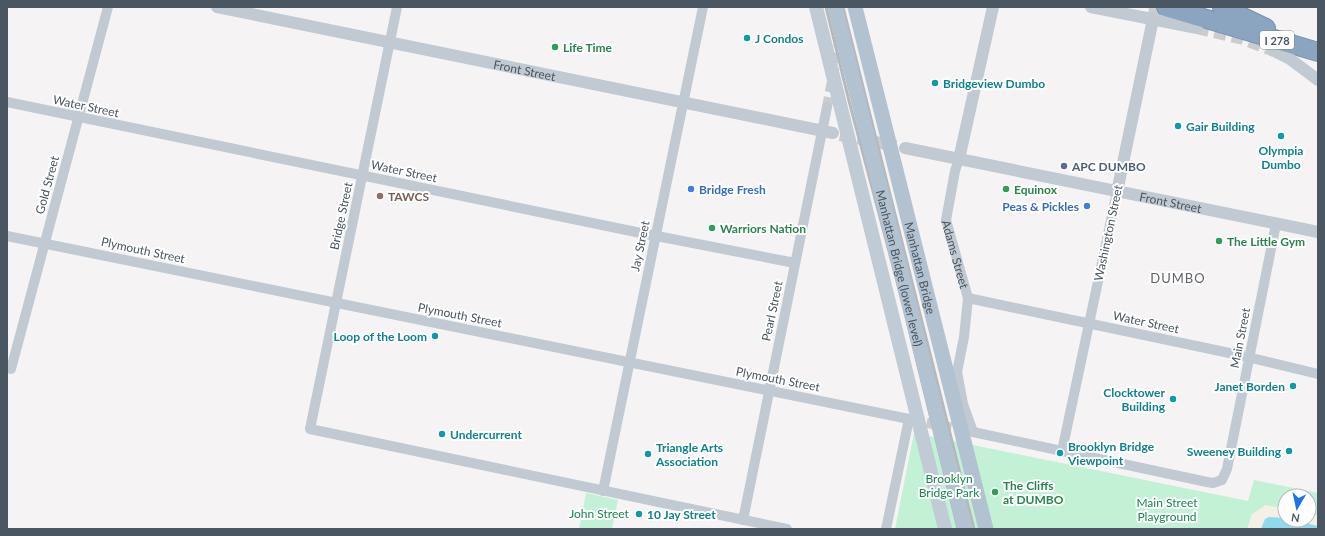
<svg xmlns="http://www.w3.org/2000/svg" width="1325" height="536" font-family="Lato,sans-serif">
<rect width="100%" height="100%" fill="#f5f3f3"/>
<path fill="#c3f1d5" d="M914 433 1248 501 1254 480 1318 493V526L1293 520H1309V496H1285V518L1275 517 1265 519 1261 529H895Z
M586 493 618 500 612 529H579Z"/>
<path fill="#f5f0e5" d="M1265 505 1285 509V518L1275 517 1265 519 1261 529H1247L1252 514 1263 507Z
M1309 514 1318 516V526L1293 520H1309Z"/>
<path fill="#90daee" d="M1269 517 1283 518H1285V520H1293L1318 526V529H1261L1265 519Z"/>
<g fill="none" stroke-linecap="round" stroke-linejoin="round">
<path stroke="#caccce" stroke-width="10" stroke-dasharray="10 5" stroke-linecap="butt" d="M827 107 840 39
M912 420 965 430"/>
<path stroke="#caccce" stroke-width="12" stroke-dasharray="12 6" stroke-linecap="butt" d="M1154 15 1155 7
M1197 28 1243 39 1274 51
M840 135 896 146"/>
<defs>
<path id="motorway" d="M1166 7 1318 52
M1222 7 1266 28"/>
</defs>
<use href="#motorway" stroke="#7690ad" stroke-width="20"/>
<g stroke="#c1cad2" stroke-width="10">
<path d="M397 7 310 429 787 529"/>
<path d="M7 102 636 232 795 263"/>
<path id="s1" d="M959 159 955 171 946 220 968 298 964 337 957 372 963 404 973 432 1207 482 1213 483 1222 480 1227 469 1276 224"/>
<path d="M7 236 909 419 886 529"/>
<path d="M968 298 1239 355 1318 374"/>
<path d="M7 368 11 369 108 7"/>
<path d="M1062 451 1117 192"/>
<path d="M603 491 703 7"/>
<path d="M743 520 827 107"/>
</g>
<g stroke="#c1cad2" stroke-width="12">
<path id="s2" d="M217 7 833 133"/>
<path d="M1091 7 1197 28"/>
<path d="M1274 51 1290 59 1318 80"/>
<path id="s3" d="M905 148 1318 232"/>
<path d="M959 159 993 7"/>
<path d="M1117 192 1153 19"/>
</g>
<use href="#motorway" stroke="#8ba5c1" stroke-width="18"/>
<path stroke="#b5b8bd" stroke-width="3" d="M826 7 849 101 902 300 958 529
M843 7 974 529
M850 7 981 529
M861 170 950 529"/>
<path stroke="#c1cbd6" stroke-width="14" d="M816 7 945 529"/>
<g stroke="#b3c2d1" stroke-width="15">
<path id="s4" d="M835 7 965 529"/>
<path id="s5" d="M855 7 986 529"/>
</g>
</g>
<g fill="#0f9aa8" stroke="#fff" stroke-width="1.5">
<circle cx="747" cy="38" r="4"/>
<circle cx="935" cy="83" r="4"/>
<circle cx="1178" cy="126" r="4"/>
<circle cx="1281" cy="136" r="4"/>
<circle cx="435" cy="336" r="4"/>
<circle cx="1293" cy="386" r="4"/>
<circle cx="1173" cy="399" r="4"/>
<circle cx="442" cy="434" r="4"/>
<circle cx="1289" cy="451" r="4"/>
<circle cx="1060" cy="453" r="4"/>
<circle cx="648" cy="454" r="4"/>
<circle cx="639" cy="514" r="4"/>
</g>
<g fill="#2e9e5b" stroke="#fff" stroke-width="1.5">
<circle cx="555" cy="47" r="4"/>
<circle cx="1006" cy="189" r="4"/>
<circle cx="712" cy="228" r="4"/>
<circle cx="1219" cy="241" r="4"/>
<circle cx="995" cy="492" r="4"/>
</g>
<circle fill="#5c6f8a" stroke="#fff" stroke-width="1.5" cx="1064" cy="166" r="4"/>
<g fill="#3f7fe0" stroke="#fff" stroke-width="1.5">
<circle cx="691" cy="189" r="4"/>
<circle cx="1087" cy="206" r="4"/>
</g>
<circle fill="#8d6e63" stroke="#fff" stroke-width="1.5" cx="380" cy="196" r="4"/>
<g text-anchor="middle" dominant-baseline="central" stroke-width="4" stroke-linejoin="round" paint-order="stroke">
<rect fill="#fff" stroke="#808990" stroke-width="1" x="1260" y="31" width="34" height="18" rx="3"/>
<g font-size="11" font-weight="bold" fill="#4a5661">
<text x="1277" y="40">I 278</text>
</g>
<g font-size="12" font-weight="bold" fill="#0d838f" stroke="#fff" text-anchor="start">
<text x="755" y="38">J Condos</text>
<text x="943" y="83">Bridgeview Dumbo</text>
<text x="1186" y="126">Gair Building</text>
<text x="1281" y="150" text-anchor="middle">Olympia<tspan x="1281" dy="14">Dumbo</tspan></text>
<text x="427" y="336" text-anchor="end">Loop of the Loom</text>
<text x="1285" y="386" text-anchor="end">Janet Borden</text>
<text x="1165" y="392" text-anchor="end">Clocktower<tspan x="1165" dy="14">Building</tspan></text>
<text x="450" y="434">Undercurrent</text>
<text x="1068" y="446">Brooklyn Bridge<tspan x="1068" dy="14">Viewpoint</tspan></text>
<text x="656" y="447">Triangle Arts<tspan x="656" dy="14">Association</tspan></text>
<text x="1281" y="451" text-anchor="end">Sweeney Building</text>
<text x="647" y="514">10 Jay Street</text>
</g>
<g font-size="12" font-weight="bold" fill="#27864d" stroke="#fff" text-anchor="start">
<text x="563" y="47">Life Time</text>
<text x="1014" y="189">Equinox</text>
<text x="720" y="228">Warriors Nation</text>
<text x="1227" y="241">The Little Gym</text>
<text x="1003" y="485">The Cliffs<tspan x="1003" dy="14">at DUMBO</tspan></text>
</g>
<g font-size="12" fill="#4a5661" stroke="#fff">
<text stroke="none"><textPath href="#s2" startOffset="314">Front Street</textPath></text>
<text transform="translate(86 106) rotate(12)">Water Street</text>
<text transform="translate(404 171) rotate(12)">Water Street</text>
<text transform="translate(47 185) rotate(-75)">Gold Street</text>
<text stroke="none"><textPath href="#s3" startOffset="271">Front Street</textPath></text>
<text transform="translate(341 216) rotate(-78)">Bridge Street</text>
<text transform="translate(1108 233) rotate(-78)">Washington Street</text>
<text transform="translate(640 246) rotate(-78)">Jay Street</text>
<text transform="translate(143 250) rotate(12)">Plymouth Street</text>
<text stroke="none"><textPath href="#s1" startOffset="98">Adams Street</textPath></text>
<text stroke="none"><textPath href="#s4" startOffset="269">Manhattan Bridge (lower level)</textPath></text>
<text stroke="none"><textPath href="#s5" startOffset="269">Manhattan Bridge</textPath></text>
<text transform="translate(772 311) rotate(-78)">Pearl Street</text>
<text transform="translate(460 315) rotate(11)">Plymouth Street</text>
<text transform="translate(1146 322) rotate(12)">Water Street</text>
<text transform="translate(1240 338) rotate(-79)">Main Street</text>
<text transform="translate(778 379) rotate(11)">Plymouth Street</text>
</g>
<g font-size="12" font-weight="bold" fill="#4e5e75" stroke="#fff" text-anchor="start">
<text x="1072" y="166">APC DUMBO</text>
</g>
<g font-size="12" font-weight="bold" fill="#366cbe" stroke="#fff" text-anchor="start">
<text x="699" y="189">Bridge Fresh</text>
<text x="1079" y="206" text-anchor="end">Peas &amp; Pickles</text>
</g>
<g font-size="12" font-weight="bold" fill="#785e54" stroke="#fff" text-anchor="start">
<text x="388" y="196">TAWCS</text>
</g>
<g font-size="12" fill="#17864f" stroke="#fff">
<text x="949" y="478">Brooklyn<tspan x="949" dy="14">Bridge Park</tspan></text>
<text x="1167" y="502">Main Street<tspan x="1167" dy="14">Playground</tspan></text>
<text x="599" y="513">John Street</text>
</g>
<g font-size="13" letter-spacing="1" fill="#5f6368" stroke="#fff">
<text x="1178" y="278">DUMBO</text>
</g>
</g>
<rect width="1325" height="536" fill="none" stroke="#4a5661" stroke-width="16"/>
<g transform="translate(1297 508) rotate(189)"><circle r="19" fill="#ffffff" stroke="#b7bbc0"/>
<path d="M0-3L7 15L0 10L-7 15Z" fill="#1a73e8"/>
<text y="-6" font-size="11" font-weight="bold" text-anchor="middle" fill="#4a5661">N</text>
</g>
</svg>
